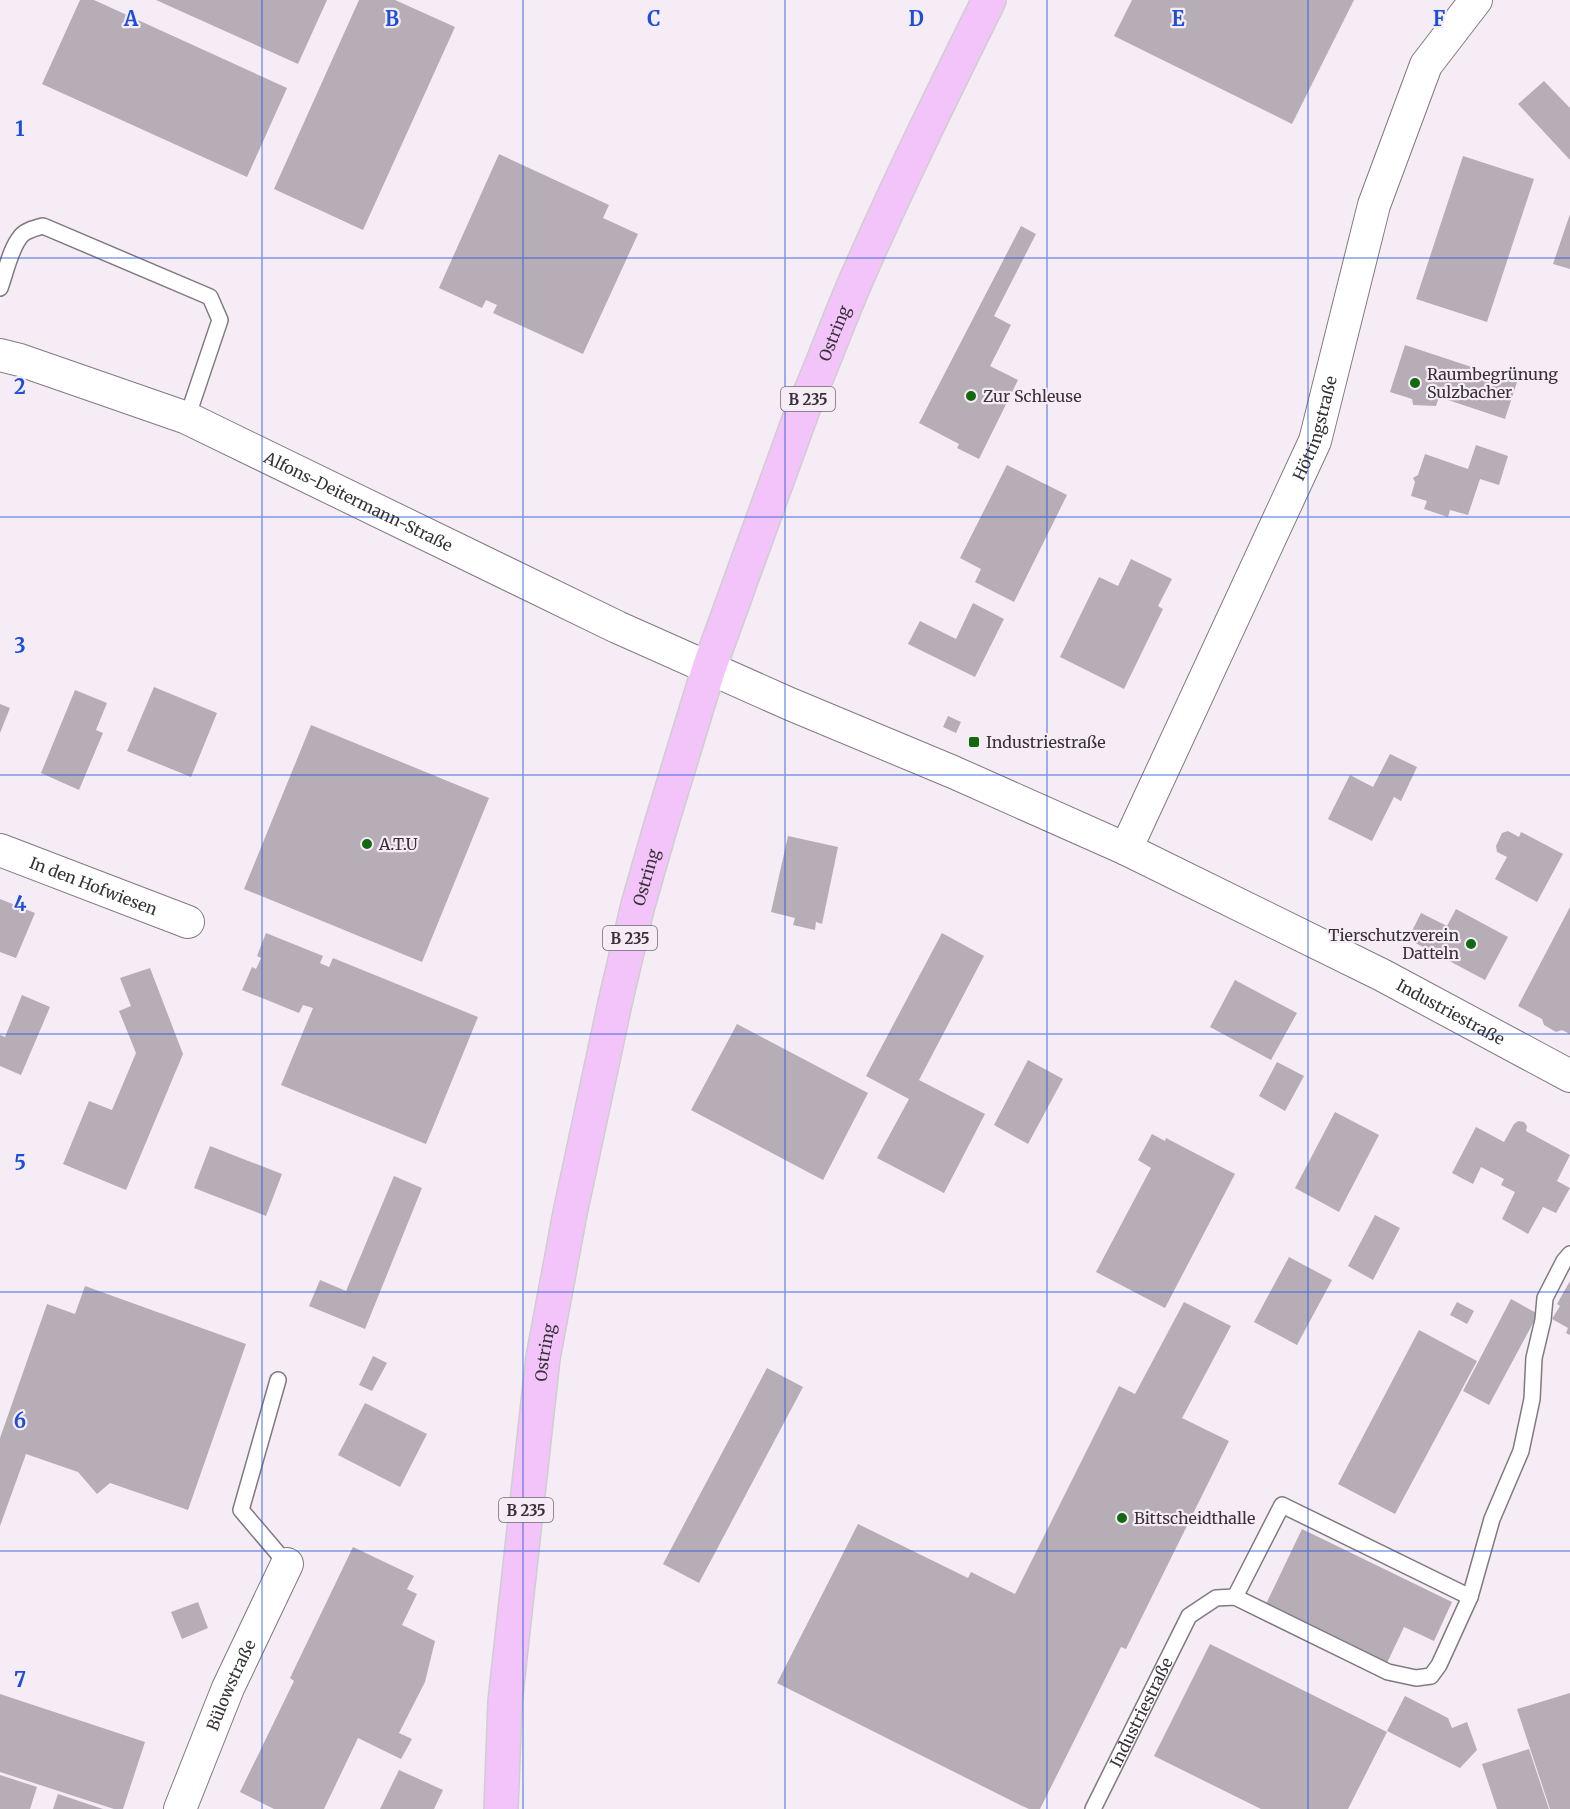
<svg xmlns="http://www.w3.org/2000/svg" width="1570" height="1809" font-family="Merriweather,serif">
<rect width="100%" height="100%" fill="#f5ecf6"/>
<path fill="#b6adb7" d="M80 0H94L287 88 247 177 42 84Z
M156 0H327L298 64Z
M359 0H395L455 27 363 230 274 189Z
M1132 0H1354L1292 124 1114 36Z
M1544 81 1570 108V160L1518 104Z
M499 154 609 205 603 218 638 234 583 354 493 313 497 305 486 300 482 308 439 288Z
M1463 156 1534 179 1487 322 1416 299Z
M1570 214V269L1553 264Z
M1021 226 1036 234 994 316 1011 325 990 366 1018 380 979 459 957 448 959 444 919 423Z
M1405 345 1517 382 1505 419 1439 397 1436 406 1413 405 1412 399 1390 392Z
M1476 445 1508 456 1499 485 1480 479 1468 515 1450 510 1448 517 1424 509 1427 501 1411 496 1415 482 1413 478 1418 475 1425 454 1468 469Z
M1007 465 1067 495 1014 602 975 582 981 569 960 558Z
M1131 559 1172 579 1158 606 1163 609 1124 689 1060 657 1099 577 1118 586Z
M973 603 1004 619 975 677 908 644 920 621 956 639Z
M154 687 217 713 191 777 127 751Z
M75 690 107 703 96 730 103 733 79 790 41 773Z
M0 704 10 708 0 733Z
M948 716 961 722 956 733 943 727Z
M311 725 489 798 422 962 244 889Z
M1390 754 1417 767 1401 801 1394 797 1372 841 1328 819 1350 775 1373 787Z
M1508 831 1519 837 1521 832 1563 854 1537 902 1495 879 1507 857 1497 852 1496 846 1502 833Z
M788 836 838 847 822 924 816 922 815 930 793 925 795 918 771 912Z
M0 899 35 913 16 958 0 952Z
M1570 907V1034L1562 1030 1556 1032 1544 1025 1542 1019 1518 1006Z
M1456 909 1508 937 1485 980 1408 939 1421 913 1447 926Z
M266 933 323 956 320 963 329 967 333 958 478 1017 426 1144 281 1085 313 1008 303 1005 299 1013 242 990 252 967 256 969 261 958 257 956Z
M942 933 984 956 919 1080 985 1114 944 1193 877 1158 909 1099 866 1076Z
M150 968 183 1054 126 1190 63 1164 89 1101 112 1110 136 1053 119 1011 131 1006 120 978Z
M1235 980 1297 1013 1271 1060 1210 1027Z
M22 995 50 1007 21 1075 0 1066V1035L5 1037Z
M737 1024 868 1093 823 1180 691 1110Z
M1028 1060 1063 1079 1028 1144 994 1125Z
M1277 1062 1304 1076 1285 1111 1259 1096Z
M1335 1112 1379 1135 1339 1212 1295 1188Z
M1518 1121 1524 1122 1527 1126 1526 1131 1570 1155 1557 1181 1570 1188 1556 1213 1543 1207 1528 1234 1502 1219 1515 1192 1501 1185 1504 1179 1481 1167 1473 1184 1452 1173 1476 1127 1504 1142 1514 1124Z
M1152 1134 1165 1141 1166 1138 1235 1174 1165 1308 1096 1272 1151 1168 1138 1160Z
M210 1146 282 1174 266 1216 194 1188Z
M394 1176 422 1188 365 1329 309 1306 320 1280 346 1291Z
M1375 1215 1400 1228 1373 1280 1348 1266Z
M1289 1257 1332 1280 1297 1345 1254 1322Z
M1570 1281V1335L1566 1333 1568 1328 1552 1319 1560 1306 1557 1304Z
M85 1286 246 1344 188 1510 110 1483 97 1494 78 1472 26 1454 0 1526V1438L47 1304 75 1314Z
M1511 1299 1538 1314 1489 1405 1463 1391Z
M1184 1302 1231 1326 1182 1418 1229 1441 1126 1649 1121 1647 1040 1809H1029L1020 1805 777 1683 858 1524 968 1578 971 1572 1015 1594 1119 1386 1135 1394Z
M1457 1302 1474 1311 1467 1324 1450 1315Z
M1419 1330 1477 1361 1395 1514 1338 1484Z
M373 1356 387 1363 372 1391 359 1385Z
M767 1368 803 1387 699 1583 663 1564Z
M365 1403 427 1434 400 1487 338 1455Z
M1302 1529 1452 1602 1434 1641 1404 1627 1387 1663 1266 1604Z
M353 1547 414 1576 407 1589 417 1594 402 1625 435 1641 425 1682 399 1733 412 1739 401 1759 358 1738 324 1809H274L240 1792 294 1681 290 1678Z
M198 1602 208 1628 182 1639 171 1612Z
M1210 1644 1387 1732 1348 1809H1261L1154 1756Z
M1570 1693V1809H1550L1517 1709Z
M0 1694 145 1742 123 1809H114L0 1772Z
M1405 1696 1448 1718 1452 1728 1467 1722 1477 1750 1460 1768 1387 1731Z
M1529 1749 1549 1809H1497L1482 1764Z
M399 1770 443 1790 434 1809H380Z
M0 1775 37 1787 30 1809H0Z
M58 1794 103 1809H53Z"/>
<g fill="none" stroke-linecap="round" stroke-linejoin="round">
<defs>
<g id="lane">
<path d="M0 288C6 272 10 249 21 236 26 230 36 228 43 226L210 297 220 320 187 418"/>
<path d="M278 1380 241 1510 287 1564"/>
<path d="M1235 1597 1282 1505 1470 1597"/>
<path id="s1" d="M1093 1809 1189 1616 1216 1598 1235 1597 1388 1672 1416 1678 1431 1676 1439 1665 1470 1597 1492 1519 1521 1451 1532 1399 1534 1358 1543 1320 1545 1298 1564 1261 1570 1254"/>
</g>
<g id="street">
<path id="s2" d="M0 355 20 360 187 418 617 627 790 704 953 772 1126 849 1382 975 1570 1076"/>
<path id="s3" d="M1126 849 1315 441 1374 205 1426 65 1476 0"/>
<path id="s4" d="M0 850 188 922"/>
<path id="s5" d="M180 1809 228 1688 287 1564"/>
</g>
<g id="primary">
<path id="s6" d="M501 1809 505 1702 543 1358 570 1213 615 1003 638 905 661 825 709 668 803 409C824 363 840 315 861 269 901 178 945 89 989 0"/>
</g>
</defs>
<use href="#lane" stroke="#817982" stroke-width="18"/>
<use href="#street" stroke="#817982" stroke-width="34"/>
<use href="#primary" stroke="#cfcecf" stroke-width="36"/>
<use href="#lane" stroke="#fff" stroke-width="15"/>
<use href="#street" stroke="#fff" stroke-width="32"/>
<use href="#primary" stroke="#f3c4fa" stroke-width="33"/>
</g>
<path fill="none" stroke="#1d4ed8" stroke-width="1.5" stroke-opacity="0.55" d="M262 0V1809M523 0V1809M785 0V1809M1047 0V1809M1308 0V1809M0 258H1570M0 517H1570M0 775H1570M0 1034H1570M0 1292H1570M0 1551H1570"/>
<g fill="#12690f" stroke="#f5ecf6" stroke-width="2">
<circle cx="1415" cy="383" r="6"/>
<circle cx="971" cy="396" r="6"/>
<rect x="968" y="736" width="12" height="12" rx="3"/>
<circle cx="367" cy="844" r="6"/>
<circle cx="1471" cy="944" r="6"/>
<circle cx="1122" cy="1518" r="6"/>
</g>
<g text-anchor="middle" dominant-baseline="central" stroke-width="4.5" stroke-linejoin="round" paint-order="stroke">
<g fill="#f5ecf6" stroke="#6f6a70" stroke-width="1.5">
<rect x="781" y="387" width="54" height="24" rx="4.5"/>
<rect x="603" y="926" width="54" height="24" rx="4.5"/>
<rect x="499" y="1498" width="54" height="24" rx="4.5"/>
</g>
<g font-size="15" font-weight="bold" fill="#363236">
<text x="808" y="399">B 235</text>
<text x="630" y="938">B 235</text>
<text x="526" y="1510">B 235</text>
</g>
<g font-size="16" fill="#363236" stroke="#f5ecf6">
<text stroke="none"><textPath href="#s6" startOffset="1521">Ostring</textPath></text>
<text stroke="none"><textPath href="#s3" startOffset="462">Höttingstraße</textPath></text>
<text stroke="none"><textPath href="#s2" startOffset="388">Alfons-Deitermann-Straße</textPath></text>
<text stroke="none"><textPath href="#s6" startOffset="945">Ostring</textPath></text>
<text stroke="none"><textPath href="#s4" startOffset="100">In den Hofwiesen</textPath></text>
<text stroke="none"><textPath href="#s2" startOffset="1594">Industriestraße</textPath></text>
<text stroke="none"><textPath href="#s6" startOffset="459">Ostring</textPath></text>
<text stroke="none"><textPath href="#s5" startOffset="134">Bülowstraße</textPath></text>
<text stroke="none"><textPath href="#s1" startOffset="108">Industriestraße</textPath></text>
</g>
<g font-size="16" fill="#363236" stroke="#f5ecf6" text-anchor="start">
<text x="1427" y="374">Raumbegrünung<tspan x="1427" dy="18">Sulzbacher</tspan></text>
<text x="983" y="396">Zur Schleuse</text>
<text x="986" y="742">Industriestraße</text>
<text x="379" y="844">A.T.U</text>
<text x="1459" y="935" text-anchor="end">Tierschutzverein<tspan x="1459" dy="18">Datteln</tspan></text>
<text x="1134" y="1518">Bittscheidthalle</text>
</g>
</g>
<g font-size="20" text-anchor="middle" font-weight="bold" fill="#1d4ed8" stroke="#f5ecf6" stroke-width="4.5" stroke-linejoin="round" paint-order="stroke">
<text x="131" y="26">A</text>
<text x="392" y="26">B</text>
<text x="654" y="26">C</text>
<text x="916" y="26">D</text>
<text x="1178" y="26">E</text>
<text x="1439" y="26">F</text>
<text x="20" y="136">1</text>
<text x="20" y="394">2</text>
<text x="20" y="653">3</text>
<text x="20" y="911">4</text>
<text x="20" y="1170">5</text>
<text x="20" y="1428">6</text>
<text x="20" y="1687">7</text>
</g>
</svg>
